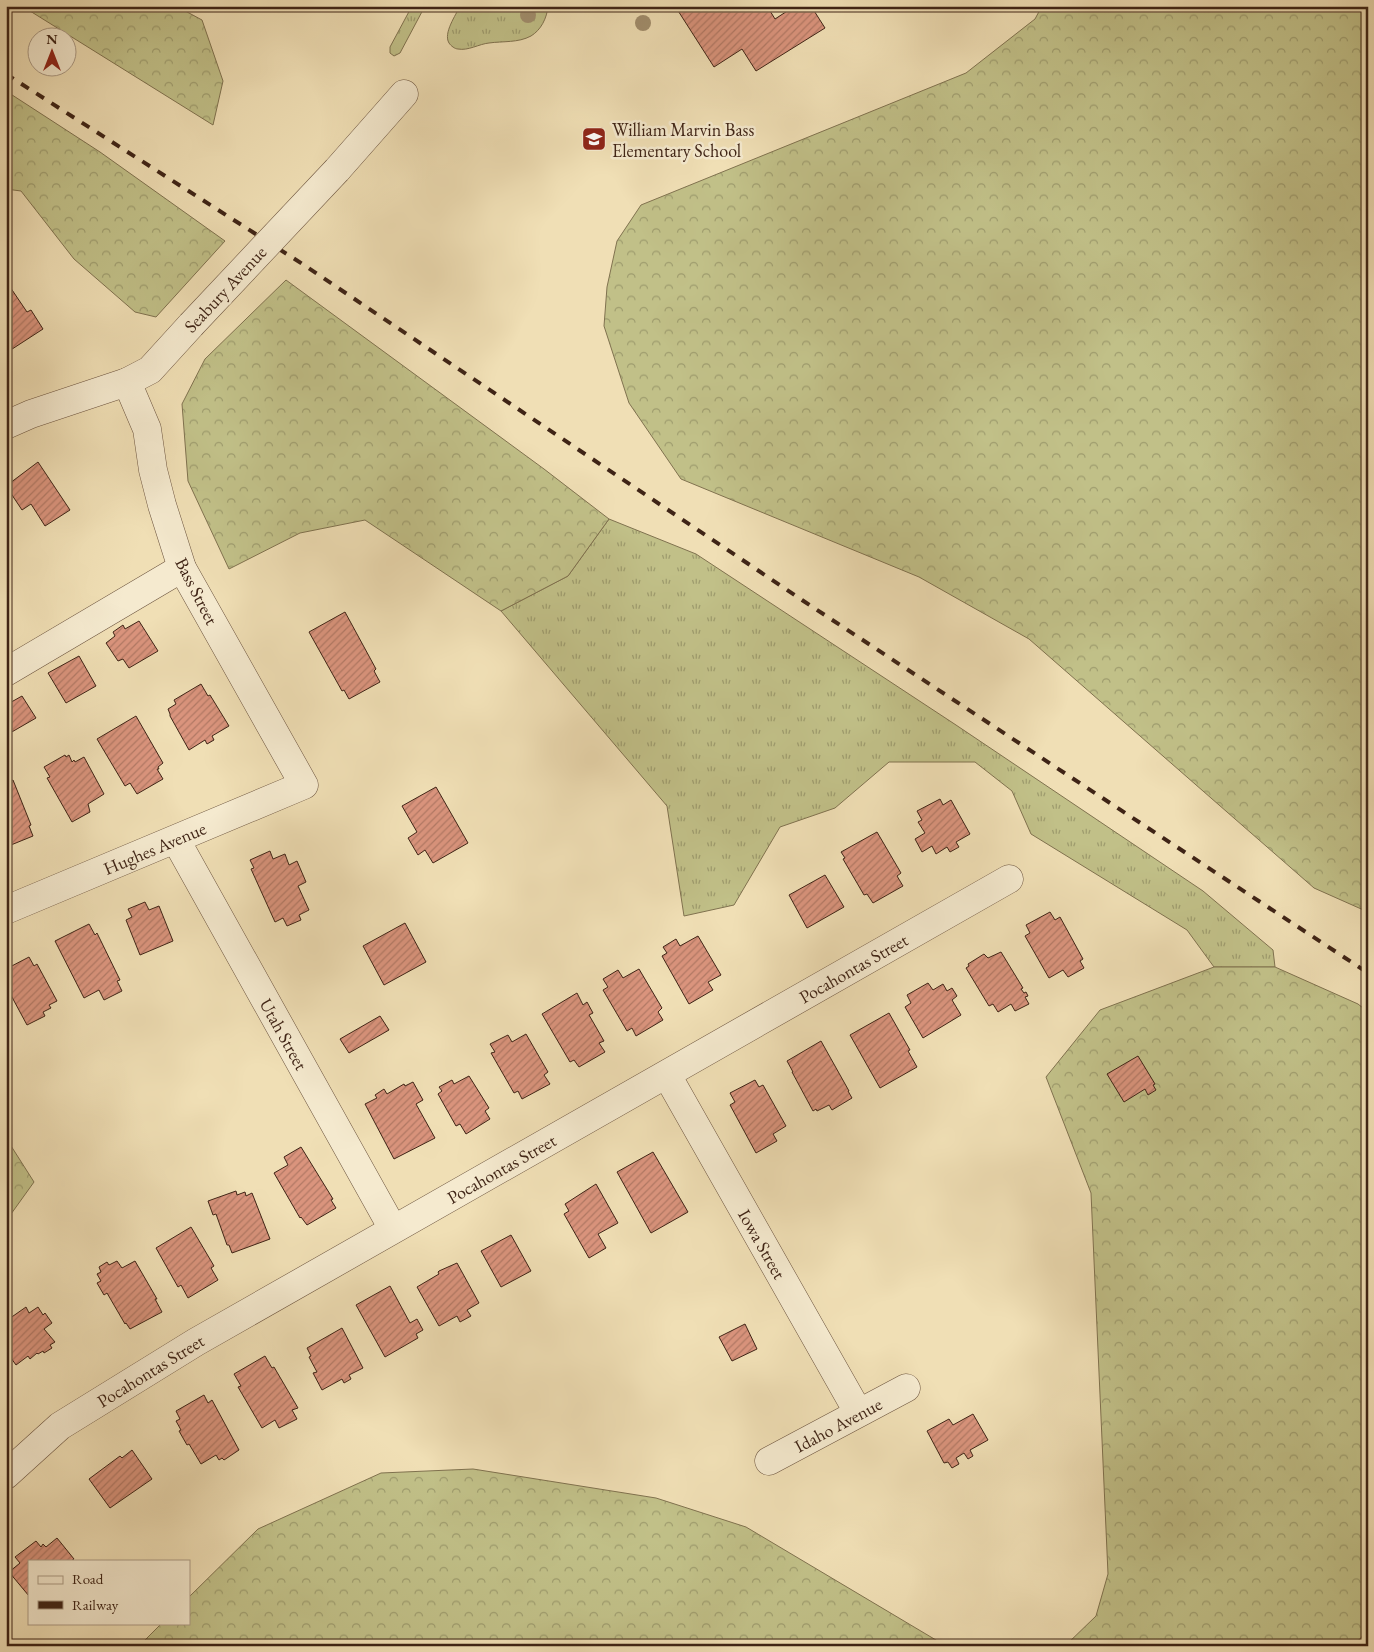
<svg xmlns="http://www.w3.org/2000/svg" width="1374" height="1652" font-family="'EB Garamond',serif">
<defs>
<pattern id="grass-tufts" width="24" height="20" patternUnits="userSpaceOnUse" patternTransform="scale(1.25)"><rect width="24" height="20" fill="#c1c088"/><path d="M3 7l-1-3M5 7V3M7 7l1-3M15 17l-1-3M17 17v-4M19 17l1-3" fill="none" stroke="#9e9c6e"/></pattern>
<pattern id="forest-crowns" width="20" height="18" patternUnits="userSpaceOnUse" patternTransform="scale(1.25)"><rect width="20" height="18" fill="#c1c088"/><path d="M2 6a3 3 0 1 1 6 0M12 15a3 3 0 1 1 6 0" fill="none" stroke="#9e9c6e"/></pattern>
<pattern id="building-hatch" width="6" height="6" patternUnits="userSpaceOnUse" patternTransform="scale(1.25)"><rect width="6" height="6" fill="#da947d"/><path d="M-1 1l2-2M0 6l6-6M5 7l2-2" fill="none" stroke="#b27965"/></pattern>
</defs>
<rect width="100%" height="100%" fill="#f0dfb5"/>
<filter id="stains"><feTurbulence type="fractalNoise" baseFrequency=".004" numOctaves="4"/><feColorMatrix values="0 0 0 0 .2 0 0 0 0 .09 0 0 0 0 .02 0 0 0 .5 -.17"/></filter>
<radialGradient id="worn" r=".72"><stop offset=".6" stop-color="#630" stop-opacity="0"/><stop offset="1" stop-color="#630" stop-opacity=".3"/></radialGradient>
<path fill="url(#grass-tufts)" stroke="#80724f" d="M412 6H425L400 53 394 56 390 53V47Z
M460 6H548C547 18 541 30 531 36 518 43 503 41 489 43 479 44 468 51 458 49 455 49 451 46 449 43 443 33 456 15 460 6Z
M609 519 696 554 956 725 1203 891 1273 950 1275 967H1214L1187 930 1031 834 1012 791 975 762H889L835 808 780 827 734 905 684 916 667 806 501 611 568 576Z"/>
<path fill="url(#forest-crowns)" stroke="#80724f" d="M22 6H176L202 20 223 81 213 125Z
M1042 6H1368V912L1314 888 1029 639 919 577 681 479 629 403 604 326 607 287 617 241 641 205 966 73 1035 19Z
M6 91 100 152 225 241 156 317 135 312 74 259 21 191 6 189Z
M286 280 544 469 609 519 568 576 501 611 365 520 300 533 229 569 188 481 182 404 205 359Z
M1214 967H1275L1358 1004 1368 1012V1630L1356 1643 1359 1646H1065L1096 1616 1108 1574 1091 1193 1046 1077 1100 1010Z
M6 1138 34 1182 6 1221Z
M473 1469 656 1498 746 1527 946 1646H139L162 1623H189V1597L258 1529 381 1473Z"/>
<path fill="url(#building-hatch)" stroke="#3f2416" d="M675 6H767L775 19 795 6H811L825 28 756 71 742 49 714 67Z
M6 281 27 312 31 310 43 329 6 353Z
M38 462 70 510 45 526 31 504 22 510 6 486Z
M345 612 376 669 374 671 380 682 349 699 344 690 342 691 309 632Z
M139 621 158 651 129 668 123 659 118 661 106 643 115 636 113 632 123 625 125 629Z
M79 656 96 686 66 703 48 673Z
M201 684 208 696 210 695 229 726 212 736 214 740 207 744 205 740 189 750 170 716V714L168 709 176 704 174 700Z
M22 696 36 718 10 733 6 727V705Z
M136 716 163 763 158 767 159 769H157L163 779 137 794 130 783 125 786 97 739Z
M65 755 66 757 69 755 72 762 74 760 75 762 84 757 104 794 88 804 90 812 72 822 47 778 50 777 44 767Z
M13 780 31 825 29 826 33 836 6 847V783Z
M436 787 468 843 433 863 425 850 418 855 408 838 417 832 402 806Z
M940 799 943 805 951 800 970 834 956 842 959 847 950 852 947 847 936 854 932 846 922 852 915 839 925 833 918 822 922 820 917 811Z
M877 832 901 873 897 876 903 886 873 903 867 894 864 895 843 859 845 858 841 852Z
M270 851 273 859 285 854 289 865 297 861 306 882 298 886 309 910 299 915 301 920 287 926 283 918 275 922 251 869 254 868 250 860Z
M825 875 844 907 807 928 789 895Z
M145 902 149 910 159 906 173 941 140 955 126 920 132 917 128 909Z
M1050 912 1055 920 1060 917 1083 959 1080 961 1084 968 1068 977 1063 970 1049 978 1025 936 1030 933 1026 925Z
M405 923 426 962 384 985 363 946Z
M89 924 95 935 97 933 120 980 117 981 122 991 104 1000 99 990 84 998 55 941Z
M698 936 721 975 708 982 713 990 689 1004 662 956 667 953 663 947 676 939 680 946Z
M1001 952 1023 988 1021 989 1024 993 1026 992 1028 996 1025 997 1029 1004 1015 1011 1011 1004 998 1012 993 1004 989 1006 966 968 969 966 968 964 984 954 988 958Z
M29 957 34 966 37 964 57 1001 49 1005 51 1008 43 1012 45 1016 27 1025 6 986V969Z
M639 969 662 1008 658 1012 663 1020 636 1036 632 1028 627 1031 603 990 608 987 603 979 618 970 623 978Z
M928 983 933 990 943 984 947 991 952 988 957 996 952 1000 961 1015 923 1038 905 1007 911 1003 907 995Z
M577 993 583 1005 587 1002 593 1013 589 1015 604 1041 599 1043 605 1052 579 1067 574 1060 570 1062 542 1014Z
M889 1013 910 1050 908 1051 917 1067 880 1088 850 1035Z
M380 1016 389 1030 349 1053 340 1039Z
M526 1034 548 1072 544 1075 550 1084 522 1099 518 1091 514 1093 491 1053 495 1052 490 1044 508 1035 512 1042Z
M821 1041 849 1091H848L852 1098 832 1110 829 1105 817 1111 816 1109 813 1111 792 1072H793L787 1061Z
M1138 1056 1155 1084 1153 1085 1156 1090 1148 1095 1145 1089 1124 1102 1107 1074Z
M469 1076 489 1108 485 1111 490 1119 466 1134 460 1124 456 1126 438 1094 442 1091 439 1087 452 1080 454 1084Z
M755 1080 759 1087 763 1085 786 1126 773 1134 777 1141 756 1153 730 1105 735 1102 730 1093Z
M413 1082 423 1100 416 1104 435 1138 394 1159 365 1104 377 1098 375 1095 384 1089 387 1094 404 1084 405 1086Z
M301 1147 333 1199 331 1200 336 1208 307 1225 301 1217 300 1218 274 1173 288 1165 284 1157Z
M653 1152 688 1212 651 1233 617 1172Z
M596 1184 618 1223 598 1234 606 1248 589 1258 564 1214 569 1211 565 1204Z
M236 1191 237 1195 245 1192 246 1196 252 1193 270 1239 232 1253 229 1245H227L216 1214 213 1215 208 1201Z
M191 1227 214 1266 211 1268 218 1280 188 1298 181 1285 178 1287 156 1248Z
M511 1235 531 1271 501 1287 481 1251Z
M117 1261 122 1268 135 1261 157 1299H155L162 1312 130 1329 126 1323 125 1324 107 1293 104 1295 97 1283 101 1281 97 1274 101 1272 99 1267 107 1262 109 1265Z
M457 1263 479 1303 467 1310 471 1316 460 1322 457 1316 439 1326 417 1287 439 1274 438 1272 439 1271Z
M390 1286 410 1323 417 1319 423 1330 416 1334 418 1338 385 1357 356 1305Z
M26 1307 29 1313 38 1307 43 1315 45 1313 52 1323 44 1329 55 1342 50 1345 52 1348 44 1353 43 1351 38 1354 37 1353 30 1359 28 1356 16 1365 6 1351V1321Z
M745 1324 757 1349 732 1361 719 1337Z
M342 1328 363 1368 349 1375 351 1379 344 1383 342 1379 322 1390 313 1373 317 1372 309 1357 311 1356 307 1348Z
M265 1356 272 1368 274 1367 298 1408 292 1410 297 1419 279 1428 275 1420 262 1428 238 1387 241 1386 234 1374Z
M204 1395 208 1403 212 1400 239 1450 224 1460 222 1458 219 1460 216 1455 201 1464 189 1444 187 1445 179 1431 181 1430 176 1421 180 1419 176 1411Z
M973 1414 988 1440 970 1450 973 1456 968 1459 964 1453 956 1458 959 1464 952 1468 948 1462 944 1463 927 1431 949 1419 953 1425Z
M132 1450 152 1479 110 1508 89 1479 120 1456 122 1458Z
M57 1538 74 1559 71 1561H29V1596L9 1572 20 1563 15 1557 36 1541 41 1547 43 1544 46 1547Z"/>
<g fill="none" stroke-linecap="round" stroke-linejoin="round">
<defs>
<g id="minor">
<path d="M337 170 404 94"/>
<path d="M6 425 31 414 127 382 150 370 191 325"/>
<path d="M6 672 182 568"/>
<path id="s1" d="M176 840 393 1229"/>
<path id="s2" d="M6 910 304 785 182 568 162 505 153 470 147 429 127 382"/>
<path id="s3" d="M667 1075 858 1412"/>
<path id="s4" d="M769 1461 906 1388"/>
<path id="s5" d="M6 1475 60 1426 196 1342 1009 879"/>
</g>
</defs>
<use href="#minor" stroke="#6b533e" stroke-width="29"/>
<use href="#minor" stroke="#f5eacf" stroke-width="28"/>
<path stroke="#3f2416" stroke-width="4" stroke-dasharray="9 9" stroke-linecap="butt" d="M6 74 304 265 802 600 1368 973"/>
<defs>
<path id="minor-bridge" d="M191 325 337 170"/>
</defs>
<use href="#minor-bridge" stroke="#6b533e" stroke-width="29" stroke-linecap="butt"/>
<use href="#minor-bridge" stroke="#f5eacf" stroke-width="28"/>
</g>
<g fill="#a18e6d">
<circle cx="528" cy="15" r="8"/>
<circle cx="643" cy="23" r="8"/>
</g>
<defs>
<symbol id="school-square" viewBox="-11 -11 22 22"><rect x="-9" y="-9" width="18" height="18" rx="4" fill="#8f2418" stroke="#f5eacf"/><path d="M0-5L7-2L0 1L-7-2ZM-4 1L0 2.5L4 1V4Q0 6-4 4Z" fill="#fff"/></symbol>
</defs>
<g fill-rule="evenodd">
<use href="#school-square" x="580" y="125" width="28" height="28"/>
</g>
<g text-anchor="middle" dominant-baseline="central" stroke-width="5" stroke-linejoin="round" paint-order="stroke">
<g font-size="18" fill="#3f2416" stroke="#f5eacf" text-anchor="start">
<text x="612" y="129">William Marvin Bass<tspan x="612" dy="21">Elementary School</tspan></text>
</g>
<g font-size="18" fill="#3f2416" stroke="#f5eacf">
<text transform="translate(225 289) rotate(-47)">Seabury Avenue</text>
<text transform="translate(197 591) rotate(63)">Bass Street</text>
<text stroke="none"><textPath href="#s2" startOffset="161">Hughes Avenue</textPath></text>
<text stroke="none"><textPath href="#s5" startOffset="989">Pocahontas Street</textPath></text>
<text stroke="none"><textPath href="#s1" startOffset="222">Utah Street</textPath></text>
<text stroke="none"><textPath href="#s5" startOffset="584">Pocahontas Street</textPath></text>
<text stroke="none"><textPath href="#s3" startOffset="194">Iowa Street</textPath></text>
<text stroke="none"><textPath href="#s5" startOffset="179">Pocahontas Street</textPath></text>
<text stroke="none"><textPath href="#s4" startOffset="78">Idaho Avenue</textPath></text>
</g>
</g>
<rect width="1374" height="1652" fill="none" stroke="#f0dfb5" stroke-width="25"/>
<rect x="8" y="8" width="1359" height="1637" fill="none" stroke="#3f2416" stroke-width="2.5"/>
<rect x="12" y="12" width="1349" height="1627" fill="none" stroke="#3f2416"/>
<rect x="28" y="1560" width="162" height="65" fill="#f5eacf" stroke="#ac9b85"/>
<rect x="38" y="1576" width="25" height="8" fill="#f5eacf" stroke="#ac9b85"/>
<text x="72" y="1584" font-size="15" fill="#3f2416">Road</text>
<rect x="38" y="1601" width="25" height="8" fill="#3f2416" stroke="#ac9b85"/>
<text x="72" y="1610" font-size="15" fill="#3f2416">Railway</text>
<g transform="translate(52 52)"><circle r="24" fill="#f5eacf" stroke="#ac9b85"/>
<path d="M0-4L9 19L0 12L-9 19Z" fill="#8f2418"/>
<text y="-8" font-size="14" font-weight="bold" text-anchor="middle" fill="#3f2416">N</text>
</g>
<rect width="100%" height="100%" filter="url(#stains)"/>
<rect width="100%" height="100%" fill="url(#worn)"/>
</svg>
